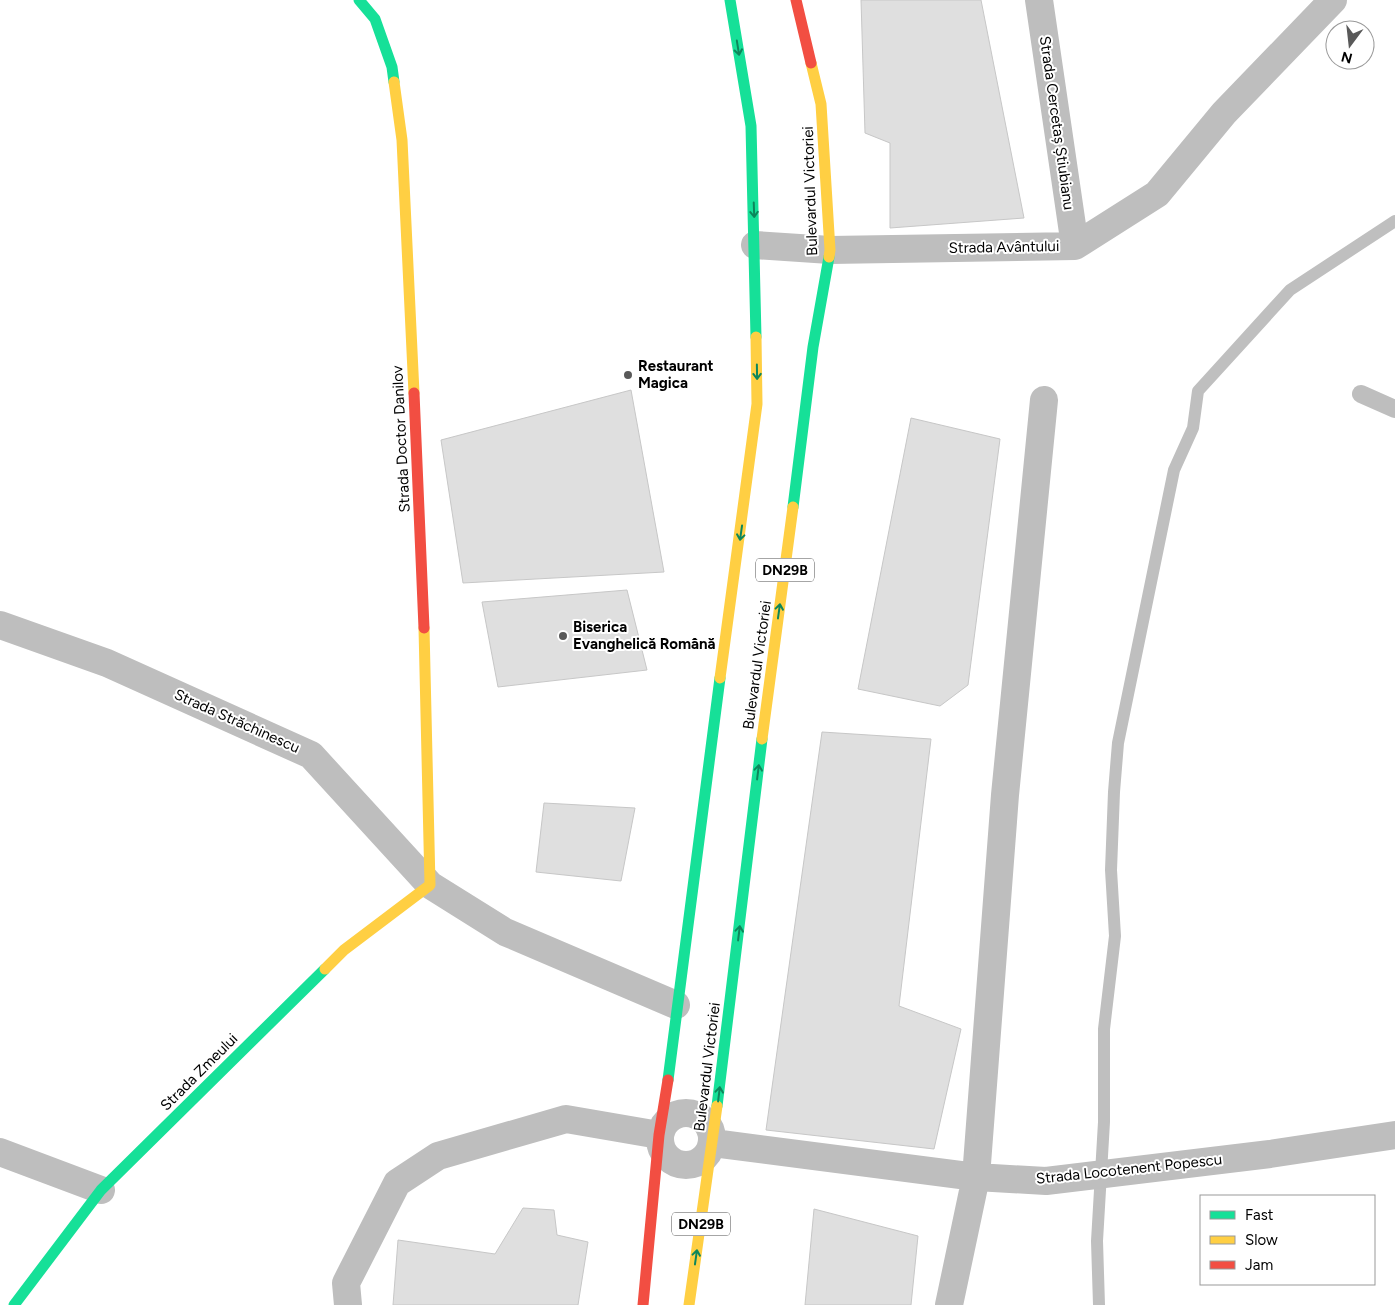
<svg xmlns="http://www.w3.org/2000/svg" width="1395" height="1305" font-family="Figtree,sans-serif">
<rect width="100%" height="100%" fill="#fff"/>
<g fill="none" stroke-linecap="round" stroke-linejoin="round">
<path stroke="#bfbfbf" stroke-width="12" d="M1099 1305 1097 1241 1104 1122V1029L1115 936 1111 870 1114 792 1118 743 1174 470 1193 428 1198 391 1290 290 1395 221"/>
</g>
<path fill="#dfdfdf" stroke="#c7c7c7" d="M861 0H981L1024 218 890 228V143L865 133Z
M631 390 664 572 463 583 441 440Z
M911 418 1000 439 968 685 940 706 858 689Z
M627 590 647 670 498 687 482 602Z
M822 732 931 739 899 1006 961 1029 934 1149 766 1130Z
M544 803 635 808 621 881 536 872Z
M523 1208 554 1210 557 1235 588 1242 578 1305H393L398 1240 495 1254Z
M814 1209 918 1236 911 1305H805Z"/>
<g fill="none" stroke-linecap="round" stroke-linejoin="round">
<path stroke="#bebebe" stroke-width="18" d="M1361 394 1395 409"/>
<path stroke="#bebebe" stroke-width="28" d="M1039 0 1075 246
M755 245 830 250 1075 246 1157 194 1224 113 1333 0
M0 625 107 663 311 755 430 885 505 932 676 1005
M660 1139a26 26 0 1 1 52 0a26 26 0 1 1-52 0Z
M713 1143 976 1177 1046 1181 1270 1154 1395 1135
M0 1152 101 1190
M348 1305 346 1283 397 1183 438 1156 566 1119 659 1135
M949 1305 976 1177 1005 795 1044 400"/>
<path stroke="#16e098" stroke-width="11" d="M359 0 375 19 392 67 394 82
M730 0 751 126 756 337
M793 507 813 347 829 257
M668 1080 720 678
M717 1106 762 739
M14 1305 101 1190 325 969"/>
<path stroke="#ffcf43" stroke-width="11" d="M811 63 821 104 830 250 829 257
M394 82 402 140 414 393
M720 678 757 404 756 337
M762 739 793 507
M325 969 344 950 430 885 424 628
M689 1305 717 1106"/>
<path stroke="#f24e42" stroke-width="11" d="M796 0 811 63
M414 393 424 628
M643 1305 659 1135 668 1080"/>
</g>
<defs><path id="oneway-shaft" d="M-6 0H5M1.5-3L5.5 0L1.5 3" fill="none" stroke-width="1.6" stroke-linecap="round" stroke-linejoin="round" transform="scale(1.25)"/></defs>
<g stroke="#0d865b">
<use href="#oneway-shaft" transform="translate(738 48) rotate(81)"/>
<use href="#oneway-shaft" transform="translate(754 210) rotate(88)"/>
<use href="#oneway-shaft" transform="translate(757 372) rotate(89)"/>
<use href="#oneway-shaft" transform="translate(741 533) rotate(98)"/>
<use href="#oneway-shaft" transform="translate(779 611) rotate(-82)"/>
<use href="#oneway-shaft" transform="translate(758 772) rotate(-83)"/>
<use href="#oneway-shaft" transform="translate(739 933) rotate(-83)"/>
<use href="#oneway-shaft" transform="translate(719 1094) rotate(-83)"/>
<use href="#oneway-shaft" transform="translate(696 1257) rotate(-82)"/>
</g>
<g fill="#595959" stroke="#fff" stroke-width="2">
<circle cx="628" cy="375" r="5"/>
<circle cx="563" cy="636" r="5"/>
</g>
<g text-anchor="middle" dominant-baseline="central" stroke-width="4" stroke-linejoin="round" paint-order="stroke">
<g fill="#fff" stroke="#4c4c4c" stroke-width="1">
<rect x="756" y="558.5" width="58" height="23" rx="4"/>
<rect x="672" y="1212.5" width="58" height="23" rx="4"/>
</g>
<g font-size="14" font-weight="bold" fill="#000">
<text x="785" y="570">DN29B</text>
<text x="701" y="1224">DN29B</text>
</g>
<g font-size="15" fill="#000" stroke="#fff">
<text transform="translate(1057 123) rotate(82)">Strada Cercetaș Știubianu</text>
<text transform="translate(810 191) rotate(-92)">Bulevardul Victoriei</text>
<text transform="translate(1004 247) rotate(-1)">Strada Avântului</text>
<text transform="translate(401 439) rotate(-93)">Strada Doctor Danilov</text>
<text transform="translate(757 665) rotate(-82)">Bulevardul Victoriei</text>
<text transform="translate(237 721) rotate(24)">Strada Străchinescu</text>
<text transform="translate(707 1067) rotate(-83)">Bulevardul Victoriei</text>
<text transform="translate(199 1072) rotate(-45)">Strada Zmeului</text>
<text transform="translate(1129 1169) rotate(-6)">Strada Locotenent Popescu</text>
</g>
<g font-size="15" font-weight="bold" fill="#000" stroke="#fff" text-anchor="start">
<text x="638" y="366">Restaurant<tspan x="638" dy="17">Magica</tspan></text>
<text x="573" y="627">Biserica<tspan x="573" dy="17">Evanghelică Română</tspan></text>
</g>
</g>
<rect x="1200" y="1195" width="175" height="90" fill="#ffffff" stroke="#999999"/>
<rect x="1210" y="1211" width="25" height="8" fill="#16e098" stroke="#999999"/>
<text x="1245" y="1220" font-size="15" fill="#000000">Fast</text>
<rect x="1210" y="1236" width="25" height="8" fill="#ffcf43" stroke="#999999"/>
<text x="1245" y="1245" font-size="15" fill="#000000">Slow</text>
<rect x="1210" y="1261" width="25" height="8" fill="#f24e42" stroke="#999999"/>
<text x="1245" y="1270" font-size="15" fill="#000000">Jam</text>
<g transform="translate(1350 45) rotate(195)"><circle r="24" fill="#ffffff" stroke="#999999"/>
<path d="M0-4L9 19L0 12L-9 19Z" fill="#595959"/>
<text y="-8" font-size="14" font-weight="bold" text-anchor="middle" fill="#000000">N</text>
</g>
</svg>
